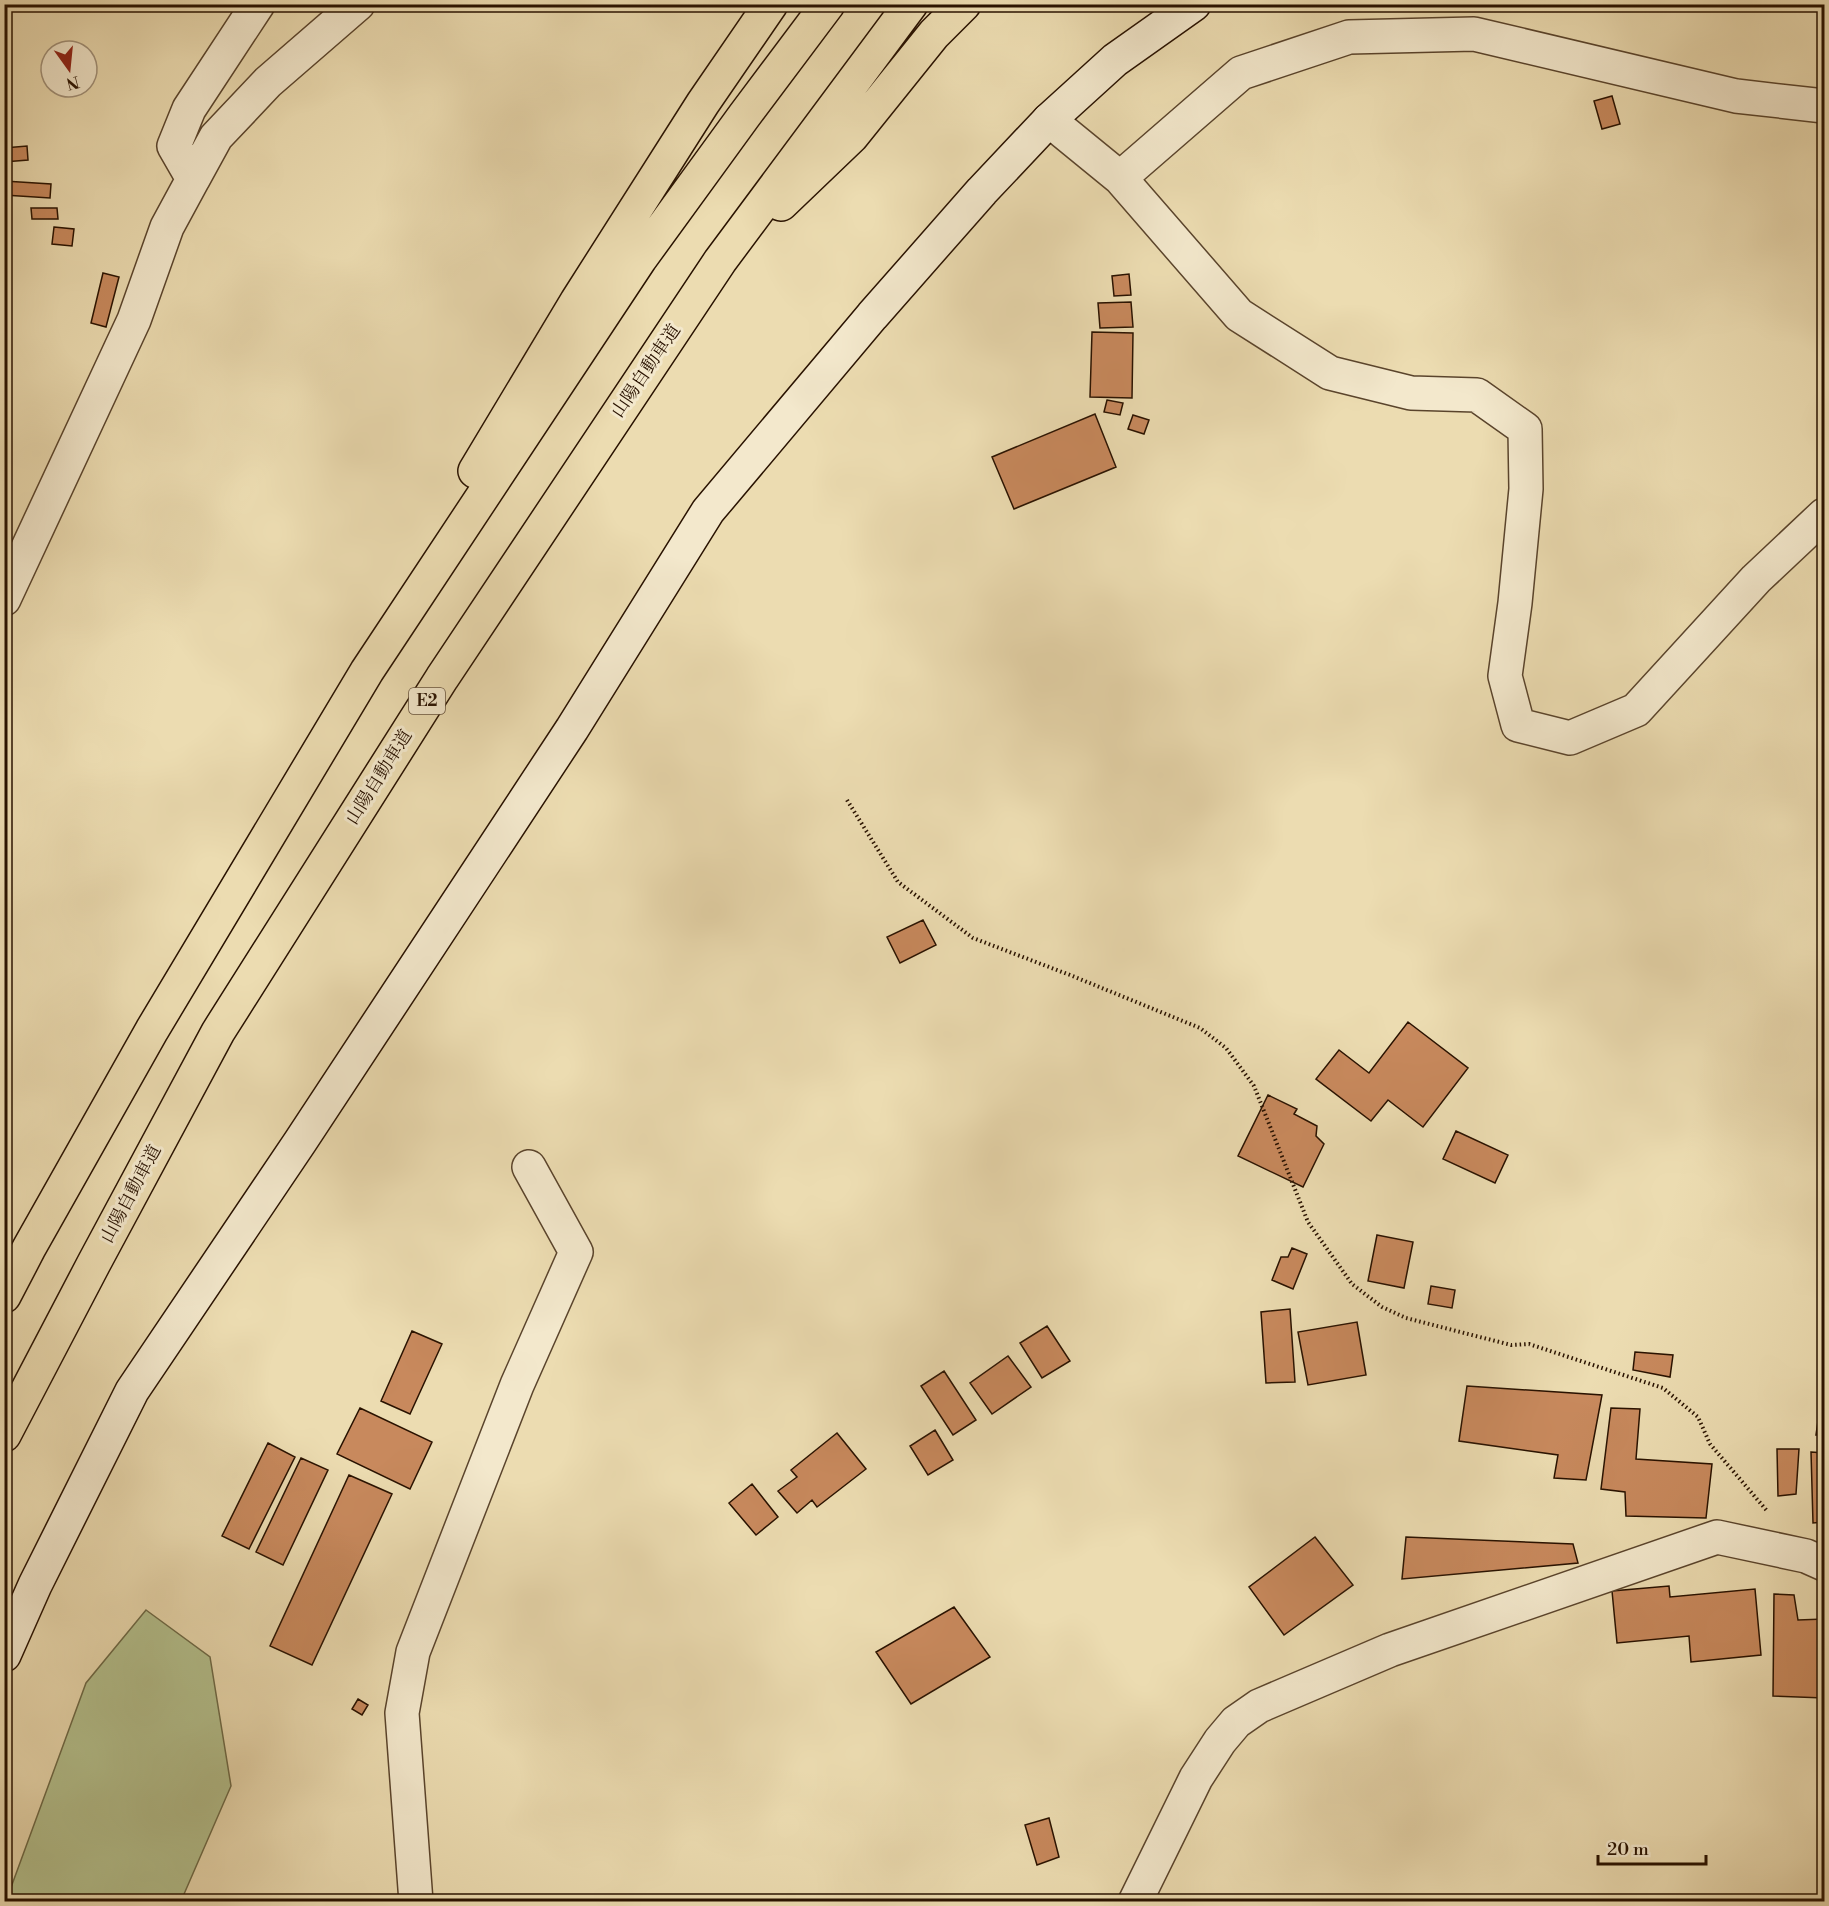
<svg xmlns="http://www.w3.org/2000/svg" width="1829" height="1906" font-family="'Libre Bodoni','Noto Serif JP',serif">
<rect width="100%" height="100%" fill="#ecdcb1"/>
<filter id="stains"><feTurbulence type="fractalNoise" baseFrequency=".00333" numOctaves="4"/><feColorMatrix values="0 0 0 0 .2 0 0 0 0 .09 0 0 0 0 .02 0 0 0 .5 -.17"/></filter>
<radialGradient id="worn" r=".72"><stop offset=".6" stop-color="#630" stop-opacity="0"/><stop offset="1" stop-color="#630" stop-opacity=".3"/></radialGradient>
<path fill="#b4c18e" stroke="#6e6a47" stroke-width="1.5" d="M146 1610 210 1657 231 1786 181 1901H6L86 1683Z"/>
<path fill="#c8895d" stroke="#291200" stroke-width="1.5" d="M1612 96 1620 124 1602 129 1594 101Z
M27 146 28 160 4 162V148Z
M4 181 51 184 50 198 4 195Z
M31 208H57L58 219H32Z
M54 227 74 229 72 246 52 244Z
M103 273 119 277 106 327 91 323Z
M1129 274 1131 295 1114 296 1112 276Z
M1131 302 1133 327 1100 328 1098 303Z
M1092 332 1133 333 1132 398 1090 397Z
M1107 400 1123 403 1120 415 1104 412Z
M1095 414 1116 467 1014 509 992 457Z
M1133 415 1149 420 1144 434 1128 429Z
M923 920 936 945 900 963 887 937Z
M1408 1022 1468 1068 1423 1127 1388 1100 1371 1121 1316 1079 1339 1050 1369 1073Z
M1268 1095 1297 1109 1294 1114 1317 1126 1316 1136 1324 1144 1303 1187 1238 1156Z
M1456 1131 1508 1155 1495 1183 1443 1159Z
M1377 1235 1413 1242 1404 1288 1368 1281Z
M1292 1248 1307 1254 1293 1289 1272 1280 1281 1257H1288Z
M1431 1286 1455 1290 1452 1308 1428 1304Z
M1290 1309 1295 1382 1266 1383 1261 1312Z
M1357 1322 1366 1375 1308 1385 1298 1332Z
M1047 1326 1070 1361 1042 1378 1020 1343Z
M412 1331 442 1344 410 1414 381 1401Z
M1635 1352 1673 1355 1670 1377 1633 1370Z
M1008 1356 1031 1387 992 1414 970 1383Z
M944 1371 976 1420 953 1435 921 1386Z
M1467 1386 1602 1395 1586 1480 1554 1478 1558 1455 1459 1441Z
M360 1408 432 1442 410 1489 337 1454Z
M1611 1408 1640 1409 1636 1459 1712 1464 1706 1518 1626 1516 1625 1492 1601 1489Z
M1818 1421H1824V1435H1816Z
M935 1430 953 1460 928 1475 910 1446Z
M837 1433 866 1469 817 1507 812 1500 797 1513 778 1491 797 1477 791 1470Z
M268 1443 295 1457 249 1549 222 1536Z
M1777 1449H1799L1796 1494 1778 1496Z
M1811 1452 1824 1453V1522L1813 1523Z
M301 1458 328 1470 283 1565 256 1552Z
M349 1475 392 1494 312 1665 270 1646Z
M752 1484 778 1517 756 1535 729 1503Z
M1315 1537 1353 1585 1284 1635 1249 1587Z
M1406 1537 1573 1544 1578 1563 1402 1579Z
M1669 1586 1670 1597 1755 1589 1761 1655 1691 1662 1689 1636 1617 1643 1612 1591Z
M1774 1594 1794 1595 1798 1620 1824 1619V1698L1773 1696Z
M954 1607 990 1657 911 1704 876 1652Z
M358 1699 368 1705 362 1715 352 1709Z
M1049 1818 1059 1857 1037 1865 1025 1825Z"/>
<g fill="none" stroke-linecap="round" stroke-linejoin="round">
<defs>
<path id="street" d="M258 4 189 109 174 146 193 179 216 137 268 82 358 4
M1049 120 1120 178 1239 315 1330 373 1411 393 1477 395 1525 429 1526 489 1515 603 1505 676 1518 725 1570 738 1636 710 1756 579 1824 515
M1120 178 1241 73 1349 37 1474 34 1736 96 1824 106
M4 599 134 320 167 227 193 179
M416 1902 402 1713 413 1652 517 1385 576 1252 529 1167
M1135 1902 1196 1778 1220 1741 1236 1722 1259 1706 1390 1650 1717 1537 1806 1556 1824 1564"/>
<path id="secondary" d="M4 1655 35 1585 132 1391 300 1142 572 729 708 511 872 316 982 191 1049 120 1115 60 1194 4"/>
<path id="highway" d="M781 204 852 136 934 34 964 4
M475 471 577 301 703 103 771 4
M4 1296 29 1248 152 1030 367 671 640 259 744 116 828 4
M4 1435 94 1263 218 1032 442 678 720 261 911 4"/>
</defs>
<use href="#street" stroke="#5a442c" stroke-width="36"/>
<use href="#secondary" stroke="#291200" stroke-width="36"/>
<use href="#highway" stroke="#291200" stroke-width="36"/>
<path stroke="#291200" stroke-width="4" stroke-dasharray="1.5 3" stroke-linecap="butt" d="M847 800 898 882 973 938 1070 975 1200 1028 1226 1048 1254 1086 1308 1222 1352 1284 1382 1307 1406 1318 1511 1345 1529 1344 1663 1388 1698 1417 1710 1444 1768 1512"/>
<use href="#street" stroke="#f3e8cc" stroke-width="33"/>
<use href="#secondary" stroke="#f3e8cc" stroke-width="33"/>
<use href="#highway" stroke="#ecdcb1" stroke-width="33"/>
</g>
<g text-anchor="middle" dominant-baseline="central" stroke-width="6" stroke-linejoin="round" paint-order="stroke">
<rect fill="#f3e8cc" stroke="#66523d" stroke-width="1.5" x="409" y="688" width="36" height="26" rx="4.5"/>
<g font-size="16" font-weight="bold" fill="#291200">
<text x="427" y="701">E2</text>
</g>
<g font-size="18" fill="#291200" stroke="#f3e8cc">
<text transform="translate(646 371) rotate(-56)">山陽自動車道</text>
<text transform="translate(379 777) rotate(-58)">山陽自動車道</text>
<text transform="translate(131 1194) rotate(-62)">山陽自動車道</text>
</g>
</g>
<rect width="1829" height="1906" fill="none" stroke="#ecdcb1" stroke-width="24"/>
<rect x="6" y="6" width="1817" height="1894" fill="none" stroke="#291200" stroke-width="3"/>
<rect x="12" y="12" width="1805" height="1882" fill="none" stroke="#291200" stroke-width="1.5"/>
<g transform="translate(69 69) rotate(165)"><circle r="28" fill="#f3e8cc" stroke="#a2927a" stroke-width="1.5"/>
<path d="M0-4.5L10 22L0 15L-10 22Z" fill="#8f2418"/>
<text y="-9" font-size="16" font-weight="bold" text-anchor="middle" fill="#291200">N</text>
</g>
<path d="M1598 1855v9h108v-9" fill="none" stroke="#291200" stroke-width="3"/>
<text x="1607" y="1855" font-size="18" fill="#291200" stroke="#f3e8cc" stroke-width="4.5" paint-order="stroke">20 m</text>
<rect width="100%" height="100%" filter="url(#stains)"/>
<rect width="100%" height="100%" fill="url(#worn)"/>
</svg>
